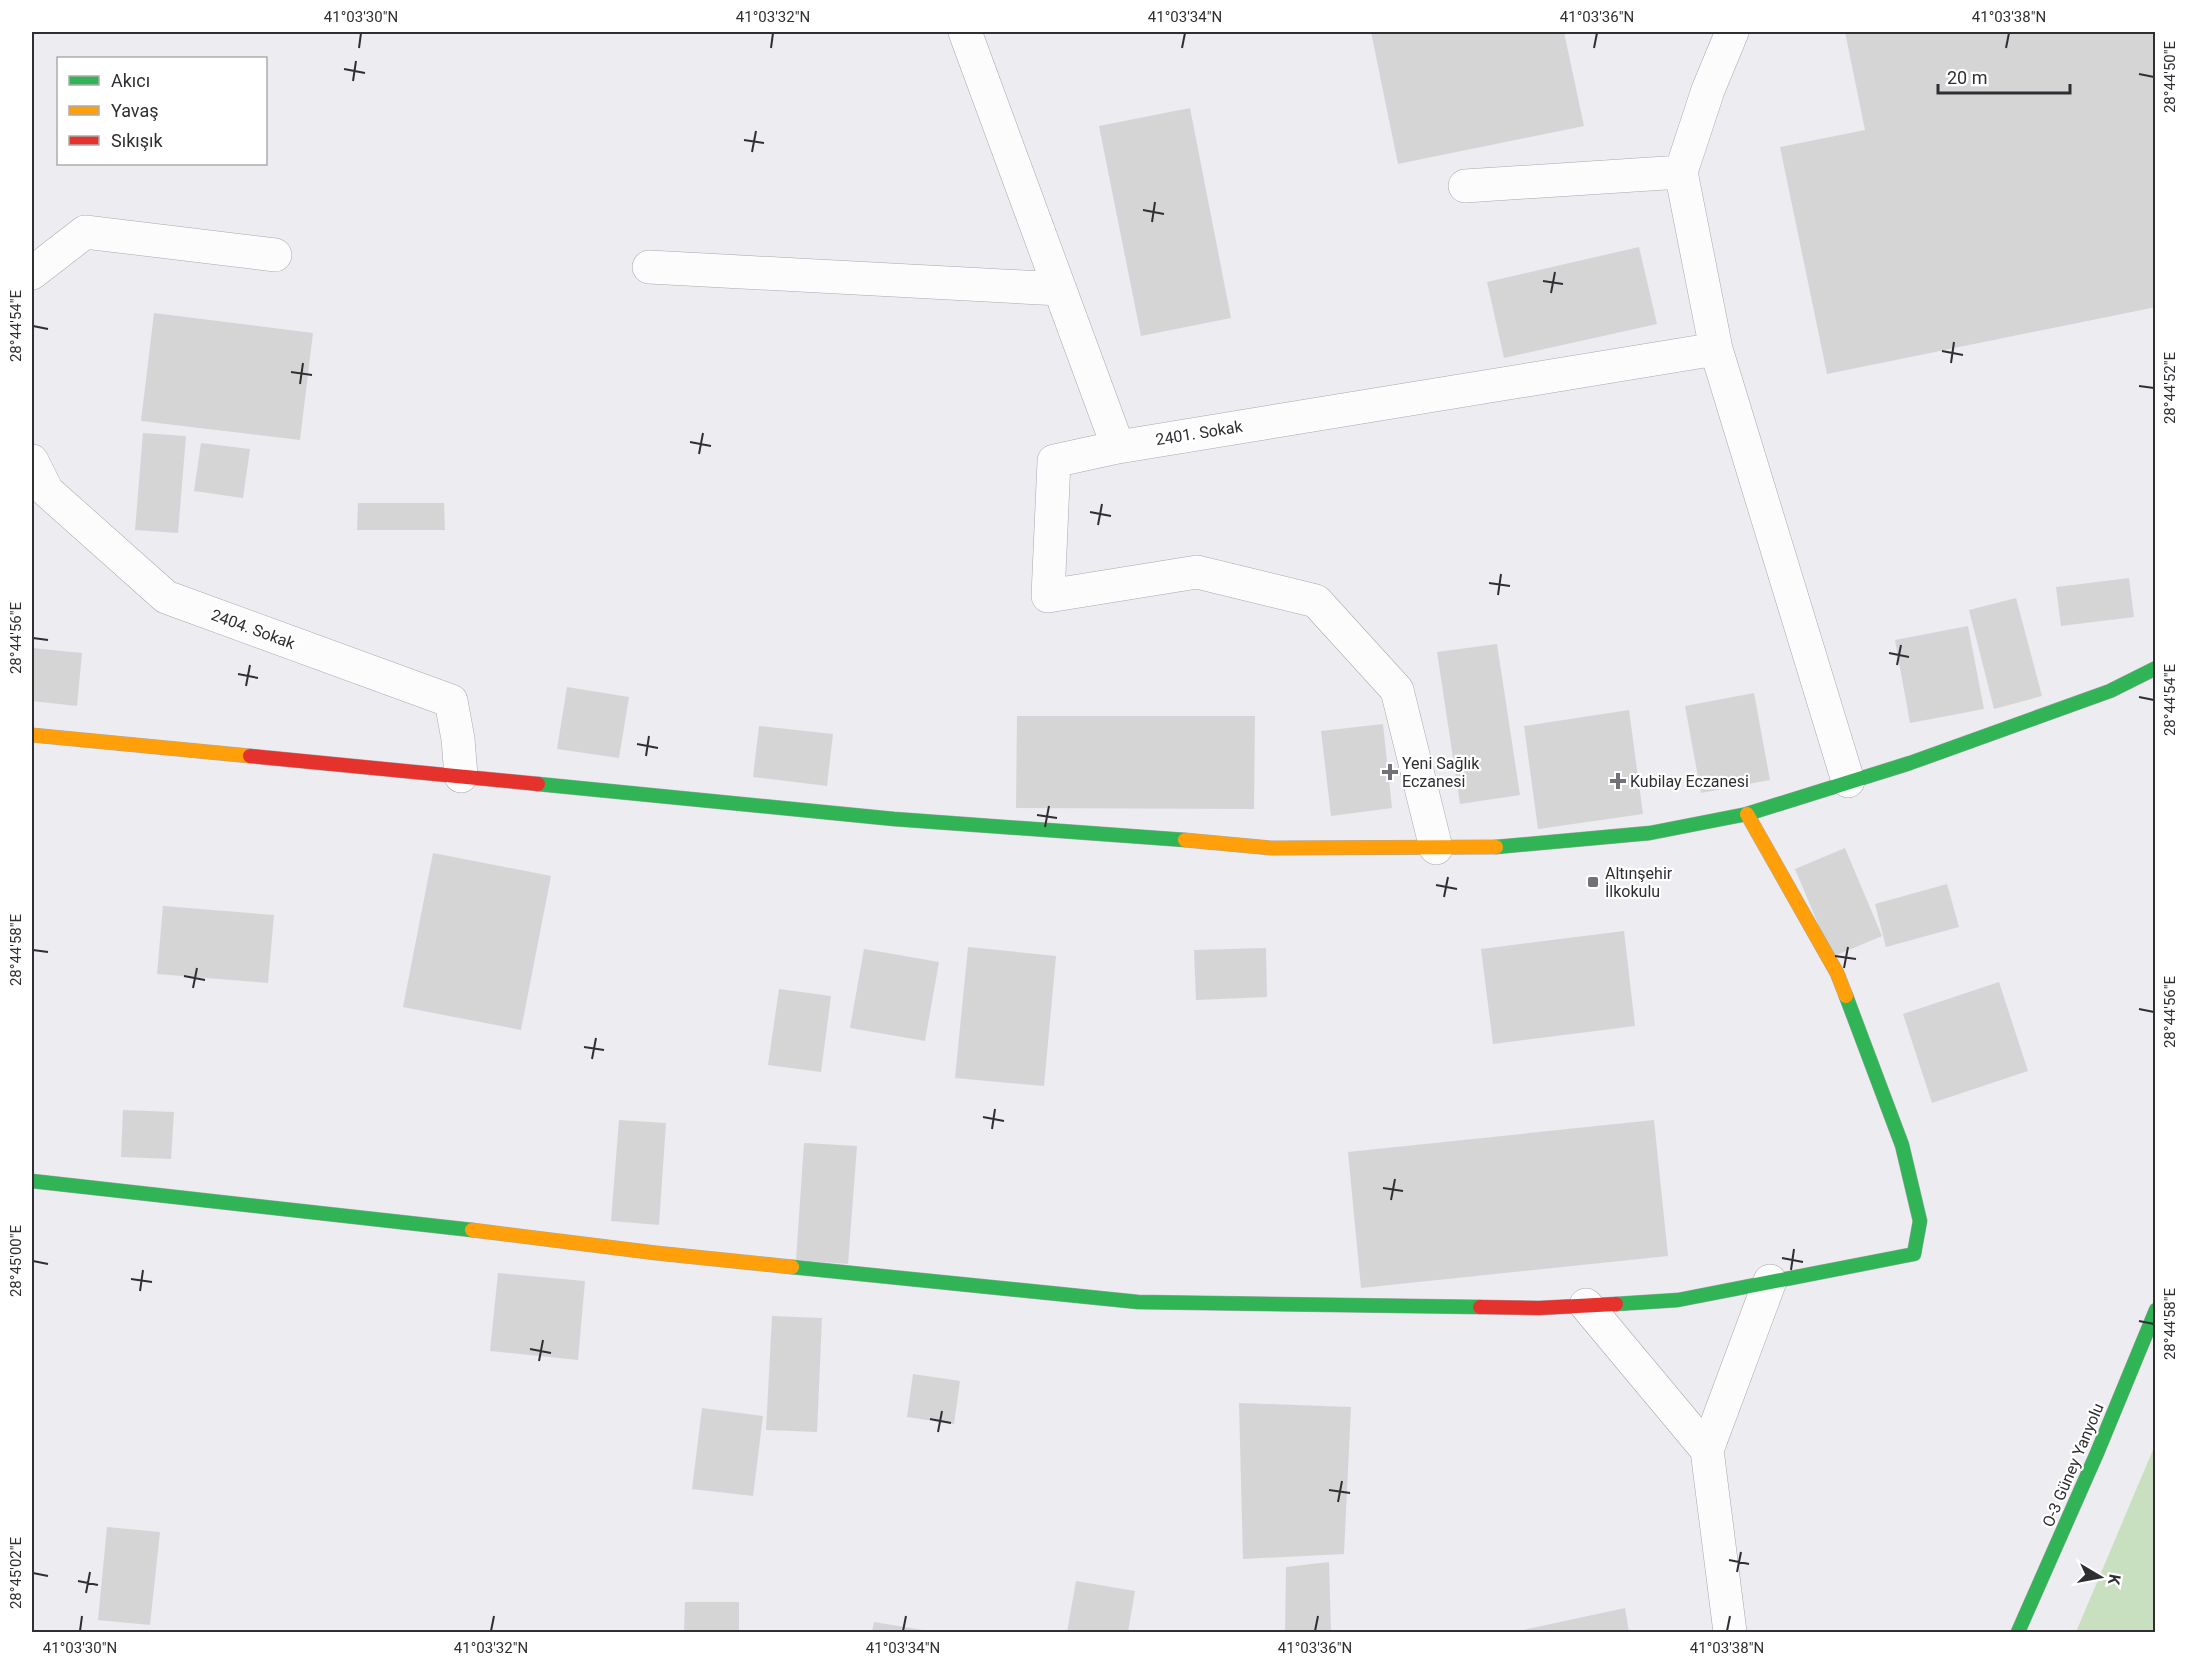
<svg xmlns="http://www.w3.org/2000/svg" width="2187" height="1664" font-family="Roboto,sans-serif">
<rect width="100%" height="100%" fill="#ececf1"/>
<path fill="#c8e0bf" d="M2155 1442V1632H2076L2155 1445Z"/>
<path fill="#d6d5d6" d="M1371 32H1564L1584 126 1398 164Z
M1845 32H2156V307L1827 374 1780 147 1865 130Z
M1190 108 1231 318 1141 336 1099 126Z
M1639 247 1657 324 1504 358 1487 282Z
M154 313 313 333 300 440 141 421Z
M143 433 186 436 178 533 135 530Z
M201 443 250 449 243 498 194 491Z
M358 503H444L445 530H357Z
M2129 578 2134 617 2061 626 2056 587Z
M2016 598 2042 696 1994 709 1969 610Z
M1968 626 1984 709 1910 723 1895 640Z
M1497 644 1520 795 1460 804 1437 652Z
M32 648 82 653 77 706 32 701Z
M567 687 629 697 619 758 557 749Z
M1754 693 1770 780 1701 793 1685 706Z
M1629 710 1643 814 1538 829 1524 726Z
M1017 716H1255L1254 809 1016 808Z
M1383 724 1392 808 1331 816 1321 731Z
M759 726 833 734 827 786 753 777Z
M1845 848 1882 936 1832 957 1795 869Z
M433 853 551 876 521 1030 403 1007Z
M1947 884 1959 927 1886 947 1875 904Z
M163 906 274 915 268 983 157 974Z
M1624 931 1635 1026 1493 1044 1481 949Z
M968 947 1056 956 1044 1086 955 1078Z
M1266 948 1267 997 1196 1000 1194 950Z
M864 949 939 962 925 1041 850 1028Z
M1999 982 2028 1071 1932 1103 1903 1014Z
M779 989 831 996 821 1072 768 1065Z
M123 1110 174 1112 171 1159 121 1157Z
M619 1120 666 1123 659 1225 611 1221Z
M1654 1120 1668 1256 1361 1288 1348 1152Z
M804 1143 857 1146 848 1264 796 1260Z
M498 1273 585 1281 578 1360 490 1351Z
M772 1316 822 1318 817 1432 766 1430Z
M913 1374 960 1381 954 1424 907 1417Z
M1239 1403 1351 1407 1344 1554 1243 1559Z
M702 1408 763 1416 753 1496 692 1489Z
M107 1527 160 1532 150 1625 98 1620Z
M1329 1562 1331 1632H1285L1286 1567Z
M1076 1581 1135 1591 1128 1632H1067Z
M685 1602H739V1632H684Z
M1625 1608 1629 1632H1514Z
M874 1622 929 1631V1632H872Z"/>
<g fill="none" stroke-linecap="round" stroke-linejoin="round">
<defs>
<path id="street" d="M965 32 1118 447 1716 349
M1732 32 1708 90 1681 172 1716 349 1848 781
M1465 186 1681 172
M649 267 1060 289
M32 273 85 232 275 255
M1118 447 1054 461 1048 596 1197 572 1316 601 1397 690 1436 848
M32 461 47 491 166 597 451 701 458 739 461 776
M1586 1305 1707 1450 1730 1632
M1707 1450 1770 1281"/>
<path id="fast" d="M538 784 894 819 1185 840
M1496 847 1650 833 1747 814 1910 763 2110 691 2156 668
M32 1181 472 1230
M792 1267 1138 1302 1480 1307
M1616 1304 1678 1300 1914 1254 1920 1221 1902 1145 1846 996
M2018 1632 2097 1453 2156 1310"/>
<path id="slow" d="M32 735 250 756
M1747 814 1837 973 1846 996
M1185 840 1271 848 1496 847
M472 1230 656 1253 792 1267"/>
<path id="jam" d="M250 756 538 784
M1480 1307 1539 1308 1616 1304"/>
</defs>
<use href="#street" stroke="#a8a9ad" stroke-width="34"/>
<use href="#fast" stroke="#a8a9ad" stroke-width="15"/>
<use href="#slow" stroke="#a8a9ad" stroke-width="15"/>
<use href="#jam" stroke="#a8a9ad" stroke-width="15"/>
<use href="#street" stroke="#fcfcfd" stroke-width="33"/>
<use href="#fast" stroke="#30b455" stroke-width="14"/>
<use href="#slow" stroke="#ff9f0a" stroke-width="14"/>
<use href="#jam" stroke="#e5322d" stroke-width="14"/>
</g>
<path fill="none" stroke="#2f2f33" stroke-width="2" d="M359 48 361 33M771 48 773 33M1182 48 1185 33M1594 48 1597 33M2006 48 2009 33M344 69 365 73M2139 74 2154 77M353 81 356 61M744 140 764 143M752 152 756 131M1143 210 1164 214M1152 222 1155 202M1543 281 1563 284M1551 293 1555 272M33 326 48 329M1942 351 1963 355M1951 363 1954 342M291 372 312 375M300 384 303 363M2139 386 2154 388M690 442 711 446M699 454 703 433M1090 512 1111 516M1098 525 1102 504M1489 583 1510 586M1498 595 1501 574M33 638 48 640M1889 653 1909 657M1897 665 1901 645M238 674 258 678M246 686 250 665M2139 697 2154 700M637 744 658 748M646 756 649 736M1037 815 1057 818M1045 827 1049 806M1436 885 1457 889M1444 897 1448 877M33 950 48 952M1835 956 1856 959M1844 968 1848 947M184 976 205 980M193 988 197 968M2139 1009 2154 1012M584 1047 604 1050M592 1059 596 1038M983 1117 1004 1121M992 1129 995 1109M1383 1188 1403 1191M1391 1200 1395 1179M1782 1258 1803 1262M33 1261 48 1264M1791 1270 1794 1249M131 1279 152 1282M140 1291 143 1270M2139 1321 2154 1324M530 1349 551 1353M539 1361 543 1340M930 1419 951 1423M938 1432 942 1411M1329 1490 1350 1493M1338 1502 1342 1481M1729 1560 1749 1564M1737 1572 1741 1552M33 1573 48 1576M78 1581 98 1585M86 1593 90 1572M80 1631 82 1616M491 1631 494 1616M903 1631 906 1616M1315 1631 1318 1616M1727 1631 1730 1616"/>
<g fill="#717176" stroke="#fff" stroke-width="2">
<path d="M1387 763h6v6h6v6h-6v6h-6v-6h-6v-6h6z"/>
<path d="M1615 772h6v6h6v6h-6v6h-6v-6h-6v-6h6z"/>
<rect x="1587" y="876" width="12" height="12" rx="3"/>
</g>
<g text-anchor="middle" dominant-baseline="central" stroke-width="4.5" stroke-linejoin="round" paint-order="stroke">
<g font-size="16" fill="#2f2f33" stroke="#fff">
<text transform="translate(1199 433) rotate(-9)">2401. Sokak</text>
<text transform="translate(253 629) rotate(20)">2404. Sokak</text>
<text transform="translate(2073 1465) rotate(-67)">O-3 Güney Yanyolu</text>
</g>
<g font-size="16" fill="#2f2f33" stroke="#fff" text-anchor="start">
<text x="1402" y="763">Yeni Sağlık<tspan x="1402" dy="18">Eczanesi</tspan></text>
<text x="1630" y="781">Kubilay Eczanesi</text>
<text x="1605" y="873">Altınşehir<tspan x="1605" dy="18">İlkokulu</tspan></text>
</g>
</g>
<rect width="2187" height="1664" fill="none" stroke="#ffffff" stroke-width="66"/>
<rect x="57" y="57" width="210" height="108" fill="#ffffff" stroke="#acacad" stroke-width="1.5"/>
<rect x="69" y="76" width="30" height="9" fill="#30b455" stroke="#acacad" stroke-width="1.5"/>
<text x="111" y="87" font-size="18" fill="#2f2f33">Akıcı</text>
<rect x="69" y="106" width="30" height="9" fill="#ff9f0a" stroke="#acacad" stroke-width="1.5"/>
<text x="111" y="117" font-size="18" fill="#2f2f33">Yavaş</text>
<rect x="69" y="136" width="30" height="9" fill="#e5322d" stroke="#acacad" stroke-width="1.5"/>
<text x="111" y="147" font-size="18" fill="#2f2f33">Sıkışık</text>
<g transform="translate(2100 1577) rotate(100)" stroke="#ffffff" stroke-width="4.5" paint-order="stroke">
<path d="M0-4.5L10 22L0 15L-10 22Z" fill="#2f2f33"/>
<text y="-9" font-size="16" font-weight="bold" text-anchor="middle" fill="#2f2f33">K</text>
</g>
<path d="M1938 84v9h132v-9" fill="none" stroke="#2f2f33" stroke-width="3"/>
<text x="1947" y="84" font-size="18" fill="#2f2f33" stroke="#ffffff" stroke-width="4.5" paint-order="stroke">20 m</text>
<rect x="33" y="33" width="2121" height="1598" fill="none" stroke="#2f2f33" stroke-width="2"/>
<g font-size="15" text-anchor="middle" fill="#2f2f33">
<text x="361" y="22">41°03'30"N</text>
<text x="773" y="22">41°03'32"N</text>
<text x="1185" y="22">41°03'34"N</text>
<text x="1597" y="22">41°03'36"N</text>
<text x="2009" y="22">41°03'38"N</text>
<text transform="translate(2170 77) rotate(-90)" y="5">28°44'50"E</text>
<text transform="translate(16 326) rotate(-90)" y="5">28°44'54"E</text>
<text transform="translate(2170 388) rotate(-90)" y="5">28°44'52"E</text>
<text transform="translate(16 638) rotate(-90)" y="5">28°44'56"E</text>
<text transform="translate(2170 700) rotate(-90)" y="5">28°44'54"E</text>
<text transform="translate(16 950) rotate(-90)" y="5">28°44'58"E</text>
<text transform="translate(2170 1012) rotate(-90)" y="5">28°44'56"E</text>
<text transform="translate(16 1261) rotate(-90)" y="5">28°45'00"E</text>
<text transform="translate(2170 1324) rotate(-90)" y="5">28°44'58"E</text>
<text transform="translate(16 1573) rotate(-90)" y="5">28°45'02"E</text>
<text x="80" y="1653">41°03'30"N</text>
<text x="491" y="1653">41°03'32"N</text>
<text x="903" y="1653">41°03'34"N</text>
<text x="1315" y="1653">41°03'36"N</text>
<text x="1727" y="1653">41°03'38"N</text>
</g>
</svg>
